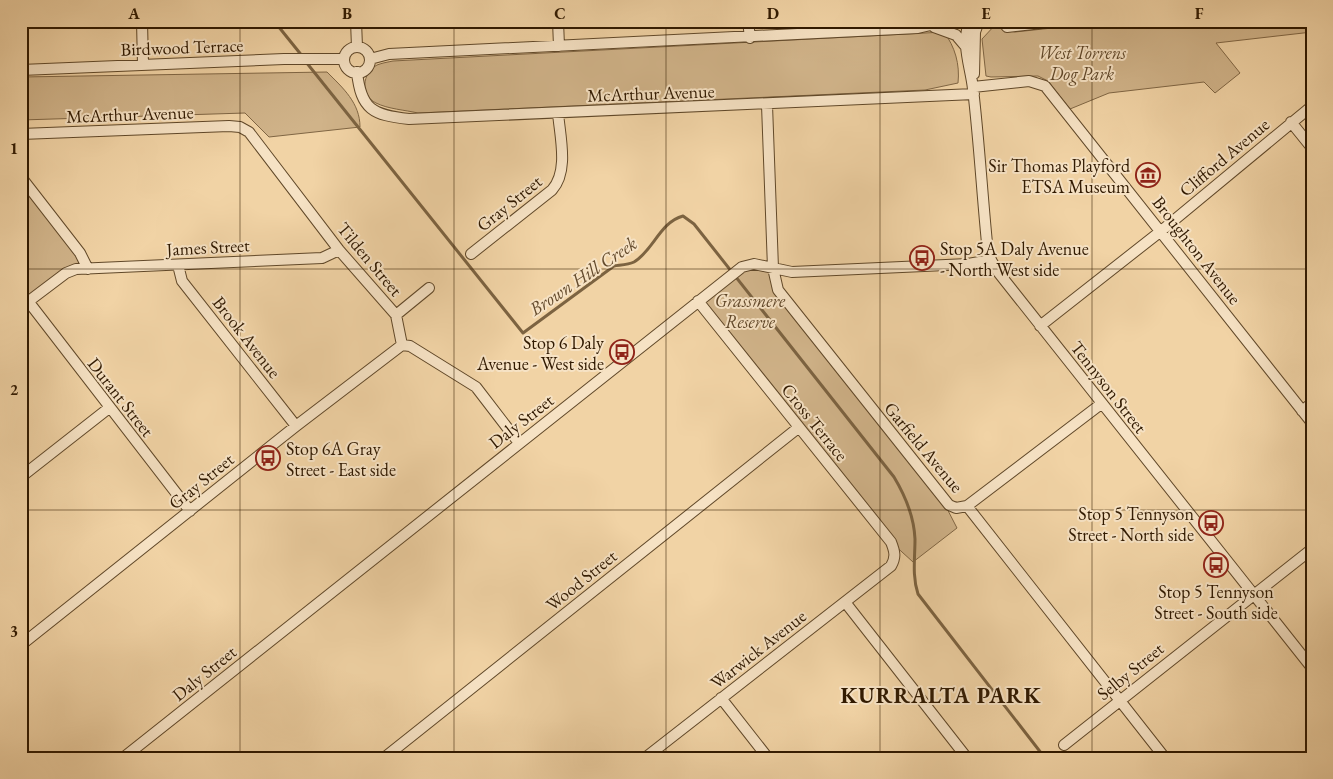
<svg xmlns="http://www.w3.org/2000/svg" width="1333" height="779" font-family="'EB Garamond',serif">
<rect width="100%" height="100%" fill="#f1d3a5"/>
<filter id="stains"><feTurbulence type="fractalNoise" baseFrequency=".004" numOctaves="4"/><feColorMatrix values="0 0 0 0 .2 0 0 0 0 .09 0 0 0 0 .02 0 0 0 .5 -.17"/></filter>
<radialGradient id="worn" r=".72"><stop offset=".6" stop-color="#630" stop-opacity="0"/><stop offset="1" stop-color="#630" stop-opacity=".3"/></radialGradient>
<path fill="#d0b389" stroke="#806644" d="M1118 21H1312V32L1216 43 1240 73 1215 93 1204 82 1109 93 1070 109 1048 81 1038 76 991 77 986 76 982 39 996 24 1004 30 1015 32Z
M944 32C955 47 960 64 958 83L925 90 418 113C405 110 388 109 376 103 360 95 362 73 377 65 382 63 388 62 393 61Z
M327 72C343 88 360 103 360 127L269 137 245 113 21 120V77Z
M21 177 88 269 66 273 21 307Z
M747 265 773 268 778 290 941 497 957 528 913 562 891 542 698 301Z"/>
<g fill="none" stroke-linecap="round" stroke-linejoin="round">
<path stroke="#7c6341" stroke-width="3" d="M274 21 303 57
M306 62 523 333 614 266C620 265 628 265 634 262 653 251 660 222 683 216L694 224 894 477C906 497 914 516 915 539 915 558 912 576 918 594L1045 758"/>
<defs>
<path id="minor" d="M142 21 143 65
M356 21 357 47
M558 21 559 46
M748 21 750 38
M970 21C960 42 971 68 973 89 979 140 982 192 987 243L991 260 998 272 1312 668
M1002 21 1007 27 1060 21
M934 27 956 35 967 48
M344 60a13 13 0 1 1 26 0a13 13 0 1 1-26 0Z
M370 59 389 54 918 28 948 21
M21 70 284 59H344
M357 72C361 110 373 115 409 119L974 94
M974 74 975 32 979 21
M973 87 1029 81 1045 86 1312 423
M767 105 773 268 778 290 949 505 956 508 967 506 1101 404
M1291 122 1312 148
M21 134 229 126 240 127 249 132 339 250 396 315 402 345 410 346 476 387 519 443
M21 177 80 253 88 269
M471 254 552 190C569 171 560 137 558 113
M178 265 182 281 296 426
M28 301 190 511
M21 307 66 273 76 269 322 258 339 250
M396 315 429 288
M1040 326 1161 231 1312 106
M1302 411 1312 403
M21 477 109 408
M967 506 1165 758
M845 602 967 758
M21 645 296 426 402 345
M721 698 768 758
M1064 745 1312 549
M123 758 742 267 754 264 792 272 968 264 991 260
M384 758 798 428
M645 758 891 566C896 557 895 552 891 542L698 301"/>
</defs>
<use href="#minor" stroke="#604829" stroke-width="12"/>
<use href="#minor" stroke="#f6e2c4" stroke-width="10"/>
</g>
<path fill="none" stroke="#301900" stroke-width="1" stroke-opacity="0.55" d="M240 21V758M454 21V758M666 21V758M880 21V758M1092 21V758M21 269H1312M21 510H1312"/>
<defs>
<symbol id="museum-ring" viewBox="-11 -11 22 22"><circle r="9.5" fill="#f6e2c4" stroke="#8f2418" stroke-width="1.5"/><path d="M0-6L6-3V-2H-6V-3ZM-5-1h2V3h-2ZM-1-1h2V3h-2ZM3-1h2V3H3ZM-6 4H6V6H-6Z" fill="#8f2418"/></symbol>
<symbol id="bus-ring" viewBox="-11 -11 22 22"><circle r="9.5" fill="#f6e2c4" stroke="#8f2418" stroke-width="1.5"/><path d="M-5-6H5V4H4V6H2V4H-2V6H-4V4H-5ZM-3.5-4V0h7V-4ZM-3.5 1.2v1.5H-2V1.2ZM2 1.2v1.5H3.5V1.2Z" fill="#8f2418"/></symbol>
</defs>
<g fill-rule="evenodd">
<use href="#museum-ring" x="1134" y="161" width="28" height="28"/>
<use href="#bus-ring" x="908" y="244" width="28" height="28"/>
<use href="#bus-ring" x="608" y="338" width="28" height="28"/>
<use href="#bus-ring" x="254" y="444" width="28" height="28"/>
<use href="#bus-ring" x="1197" y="509" width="28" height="28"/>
<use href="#bus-ring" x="1202" y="551" width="28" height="28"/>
</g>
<g text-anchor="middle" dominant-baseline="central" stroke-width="4" stroke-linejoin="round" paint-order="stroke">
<g font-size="18" fill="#301900" stroke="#f6e2c4">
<text transform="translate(182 47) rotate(-2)">Birdwood Terrace</text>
<text transform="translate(651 93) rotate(-2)">McArthur Avenue</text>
<text transform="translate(130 114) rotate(-2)">McArthur Avenue</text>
<text transform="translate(1224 157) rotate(-40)">Clifford Avenue</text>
<text transform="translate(509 203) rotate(-39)">Gray Street</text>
<text transform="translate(208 247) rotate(-3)">James Street</text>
<text transform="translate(1197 250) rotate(52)">Broughton Avenue</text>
<text transform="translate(370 259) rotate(50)">Tilden Street</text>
<text transform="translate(247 337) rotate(52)">Brook Avenue</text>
<text transform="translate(1109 387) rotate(52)">Tennyson Street</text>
<text transform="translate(121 397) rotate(52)">Durant Street</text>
<text transform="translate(521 421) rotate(-38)">Daly Street</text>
<text transform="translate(815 422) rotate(51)">Cross Terrace</text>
<text transform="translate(924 447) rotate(50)">Garfield Avenue</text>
<text transform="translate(201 481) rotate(-39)">Gray Street</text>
<text transform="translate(581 580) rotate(-39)">Wood Street</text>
<text transform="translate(758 649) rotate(-38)">Warwick Avenue</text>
<text transform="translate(1130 671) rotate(-39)">Selby Street</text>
<text transform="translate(204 673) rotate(-39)">Daly Street</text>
</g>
<g font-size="18" font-style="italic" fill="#604729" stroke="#f6e2c4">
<text x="1082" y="52">West Torrens<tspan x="1082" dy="21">Dog Park</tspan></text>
<text x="750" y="300">Grassmere<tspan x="750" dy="21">Reserve</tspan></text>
</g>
<g font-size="18" fill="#301900" stroke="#f6e2c4" text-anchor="end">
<text x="1130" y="165">Sir Thomas Playford<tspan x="1130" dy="21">ETSA Museum</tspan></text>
<text x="940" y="248" text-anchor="start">Stop 5A Daly Avenue<tspan x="940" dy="21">- North West side</tspan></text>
<text x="604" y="342">Stop 6 Daly<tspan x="604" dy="21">Avenue - West side</tspan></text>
<text x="286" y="448" text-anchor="start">Stop 6A Gray<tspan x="286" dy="21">Street - East side</tspan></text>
<text x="1194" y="513">Stop 5 Tennyson<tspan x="1194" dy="21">Street - North side</tspan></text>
<text x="1216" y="591" text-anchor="middle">Stop 5 Tennyson<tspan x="1216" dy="21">Street - South side</tspan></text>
</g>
<g font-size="19" font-style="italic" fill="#634a2c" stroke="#f6e2c4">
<text transform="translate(583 276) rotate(-34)">Brown Hill Creek</text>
</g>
<g font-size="22" font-weight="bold" letter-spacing="1" fill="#301900" stroke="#f6e2c4">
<text x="941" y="695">KURRALTA PARK</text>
</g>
</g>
<rect width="1333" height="779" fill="none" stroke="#f1d3a5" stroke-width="55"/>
<rect x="28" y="28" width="1278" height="724" fill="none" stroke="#301900" stroke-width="2"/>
<g font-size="16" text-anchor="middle" font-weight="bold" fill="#301900">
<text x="134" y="19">A</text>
<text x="347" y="19">B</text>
<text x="560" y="19">C</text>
<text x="773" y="19">D</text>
<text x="986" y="19">E</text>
<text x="1199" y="19">F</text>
<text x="14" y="154">1</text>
<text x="14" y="395">2</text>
<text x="14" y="637">3</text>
</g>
<rect width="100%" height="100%" filter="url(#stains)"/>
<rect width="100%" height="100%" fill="url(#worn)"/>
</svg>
